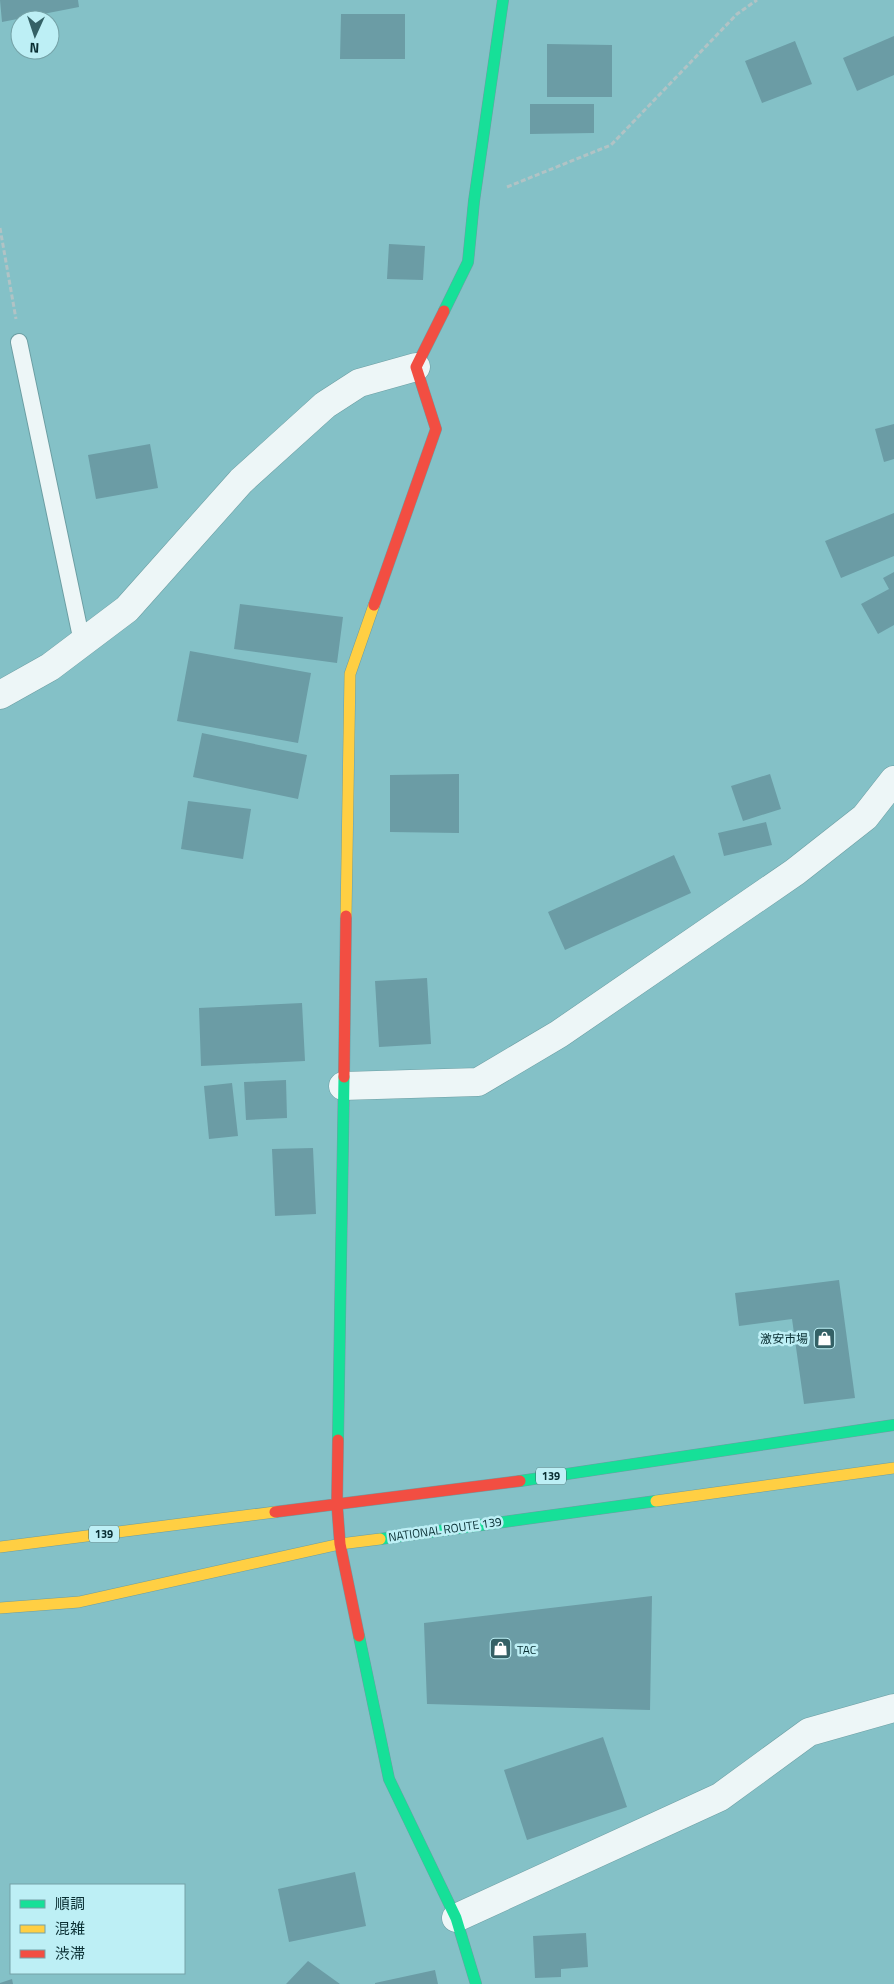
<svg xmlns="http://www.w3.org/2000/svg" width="894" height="1984" font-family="'Titillium Web','Noto Sans JP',sans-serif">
<rect width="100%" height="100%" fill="#84c1c7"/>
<path fill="#6b9ca5" d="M0 0H78L79 7 2 22Z
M341 14H405V59H340Z
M894 36V75L857 91 843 58Z
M795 41 812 84 762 103 745 61Z
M547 44 612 45V97H547Z
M530 104H594V133L530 134Z
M389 244 425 246 423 280 387 279Z
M894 424V459L884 462 875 429Z
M150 444 158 488 96 499 88 455Z
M894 513V556L841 578 825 541Z
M894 572V625L878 634 861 604 889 589 883 578Z
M240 604 343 617 337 663 234 649Z
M190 651 311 673 298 743 177 721Z
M202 733 307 755 298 799 193 777Z
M459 774V833L390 832V775Z
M770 774 781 809 743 821 731 786Z
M188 801 251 809 243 859 181 849Z
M766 822 772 845 724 856 718 833Z
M674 855 691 893 565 950 548 912Z
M427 978 431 1044 379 1047 375 981Z
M302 1003 305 1061 201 1066 199 1008Z
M286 1080 287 1118 246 1120 244 1082Z
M232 1083 238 1136 209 1139 204 1086Z
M313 1148 316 1214 275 1216 272 1149Z
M839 1280 855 1398 804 1404 792 1319 739 1326 735 1293Z
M652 1596 650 1710 427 1704 424 1623Z
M603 1737 627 1807 527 1840 504 1770Z
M355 1872 366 1926 289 1942 278 1889Z
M586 1933 588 1967 561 1969V1977L535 1978 533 1936Z
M308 1961 340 1984H286Z
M435 1970 438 1984H375V1983Z
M12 1979 13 1984H0V1983Z"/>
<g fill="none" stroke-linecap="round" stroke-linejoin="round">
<defs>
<path id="lane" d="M19 342 82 642"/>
<path id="street" d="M0 695 50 667 127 609 241 481 325 405 359 383 416 367
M343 1086 478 1082 559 1034 795 872 865 817 894 780
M456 1918 720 1797 809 1732 894 1708"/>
<path id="fast" d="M444 311 468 262 474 201 503 0
M338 1440 344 1077
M520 1481 894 1425
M380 1539 656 1501
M359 1636 389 1779 456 1918 476 1984"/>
<path id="slow" d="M346 916 350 674 374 605
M656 1501 894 1468
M0 1547 275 1512
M0 1608 79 1602 340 1544 380 1539"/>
<path id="jam" d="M374 605 436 429 416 367 444 311
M344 1077 346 916
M338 1440 337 1504 340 1544 359 1636
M275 1512 520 1481"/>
</defs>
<use href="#lane" stroke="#6c9ea3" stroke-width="18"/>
<use href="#street" stroke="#6c9ea3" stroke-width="29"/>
<use href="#fast" stroke="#6c9ea3" stroke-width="12"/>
<use href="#slow" stroke="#6c9ea3" stroke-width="12"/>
<use href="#jam" stroke="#6c9ea3" stroke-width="12"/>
<path stroke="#b1c3c5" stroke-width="3" stroke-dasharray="5 2.5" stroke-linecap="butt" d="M507 187 611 145 737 14 757 0
M0 228 16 319"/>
<use href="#lane" stroke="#edf6f7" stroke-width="16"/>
<use href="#street" stroke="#edf6f7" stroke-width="28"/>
<use href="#fast" stroke="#16e098" stroke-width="11"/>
<use href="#slow" stroke="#ffcf43" stroke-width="11"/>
<use href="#jam" stroke="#f24e42" stroke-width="11"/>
</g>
<defs>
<symbol id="shop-square" viewBox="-11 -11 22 22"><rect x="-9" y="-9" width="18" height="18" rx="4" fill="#346166" stroke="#bdeff5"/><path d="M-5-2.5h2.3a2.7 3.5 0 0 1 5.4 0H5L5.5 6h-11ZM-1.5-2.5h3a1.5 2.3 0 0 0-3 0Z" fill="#fff"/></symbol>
</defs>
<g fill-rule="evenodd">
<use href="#shop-square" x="812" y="1326" width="25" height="25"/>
<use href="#shop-square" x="488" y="1636" width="25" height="25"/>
</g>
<g text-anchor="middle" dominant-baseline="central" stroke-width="5" stroke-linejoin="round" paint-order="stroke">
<g fill="#bdeff5" stroke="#3f686c" stroke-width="1">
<rect x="536" y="1467.5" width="30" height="17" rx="4"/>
<rect x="89" y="1525.5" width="30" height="17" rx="4"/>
</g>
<g font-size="11" font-weight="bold" fill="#092e32">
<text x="551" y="1476">139</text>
<text x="104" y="1534">139</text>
</g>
<g font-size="12" fill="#092e32" stroke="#bdeff5" text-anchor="end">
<text x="808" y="1338">激安市場</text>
<text x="517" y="1649" text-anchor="start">TAC</text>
</g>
<g font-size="12" fill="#092e32" stroke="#bdeff5">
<text transform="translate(445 1529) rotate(-8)">NATIONAL ROUTE 139</text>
</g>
</g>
<rect x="10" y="1884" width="175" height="90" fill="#bdeff5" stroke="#75a2a7"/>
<rect x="20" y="1900" width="25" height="8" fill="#16e098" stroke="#75a2a7"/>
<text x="55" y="1909" font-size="15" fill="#092e32">順調</text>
<rect x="20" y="1925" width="25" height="8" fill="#ffcf43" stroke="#75a2a7"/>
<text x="55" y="1934" font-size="15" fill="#092e32">混雑</text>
<rect x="20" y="1950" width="25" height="8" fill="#f24e42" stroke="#75a2a7"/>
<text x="55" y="1959" font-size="15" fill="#092e32">渋滞</text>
<g transform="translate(35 35) rotate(183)"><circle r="24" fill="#bdeff5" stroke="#75a2a7"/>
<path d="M0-4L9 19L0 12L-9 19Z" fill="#346166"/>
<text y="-8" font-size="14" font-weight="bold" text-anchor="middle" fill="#092e32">N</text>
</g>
</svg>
